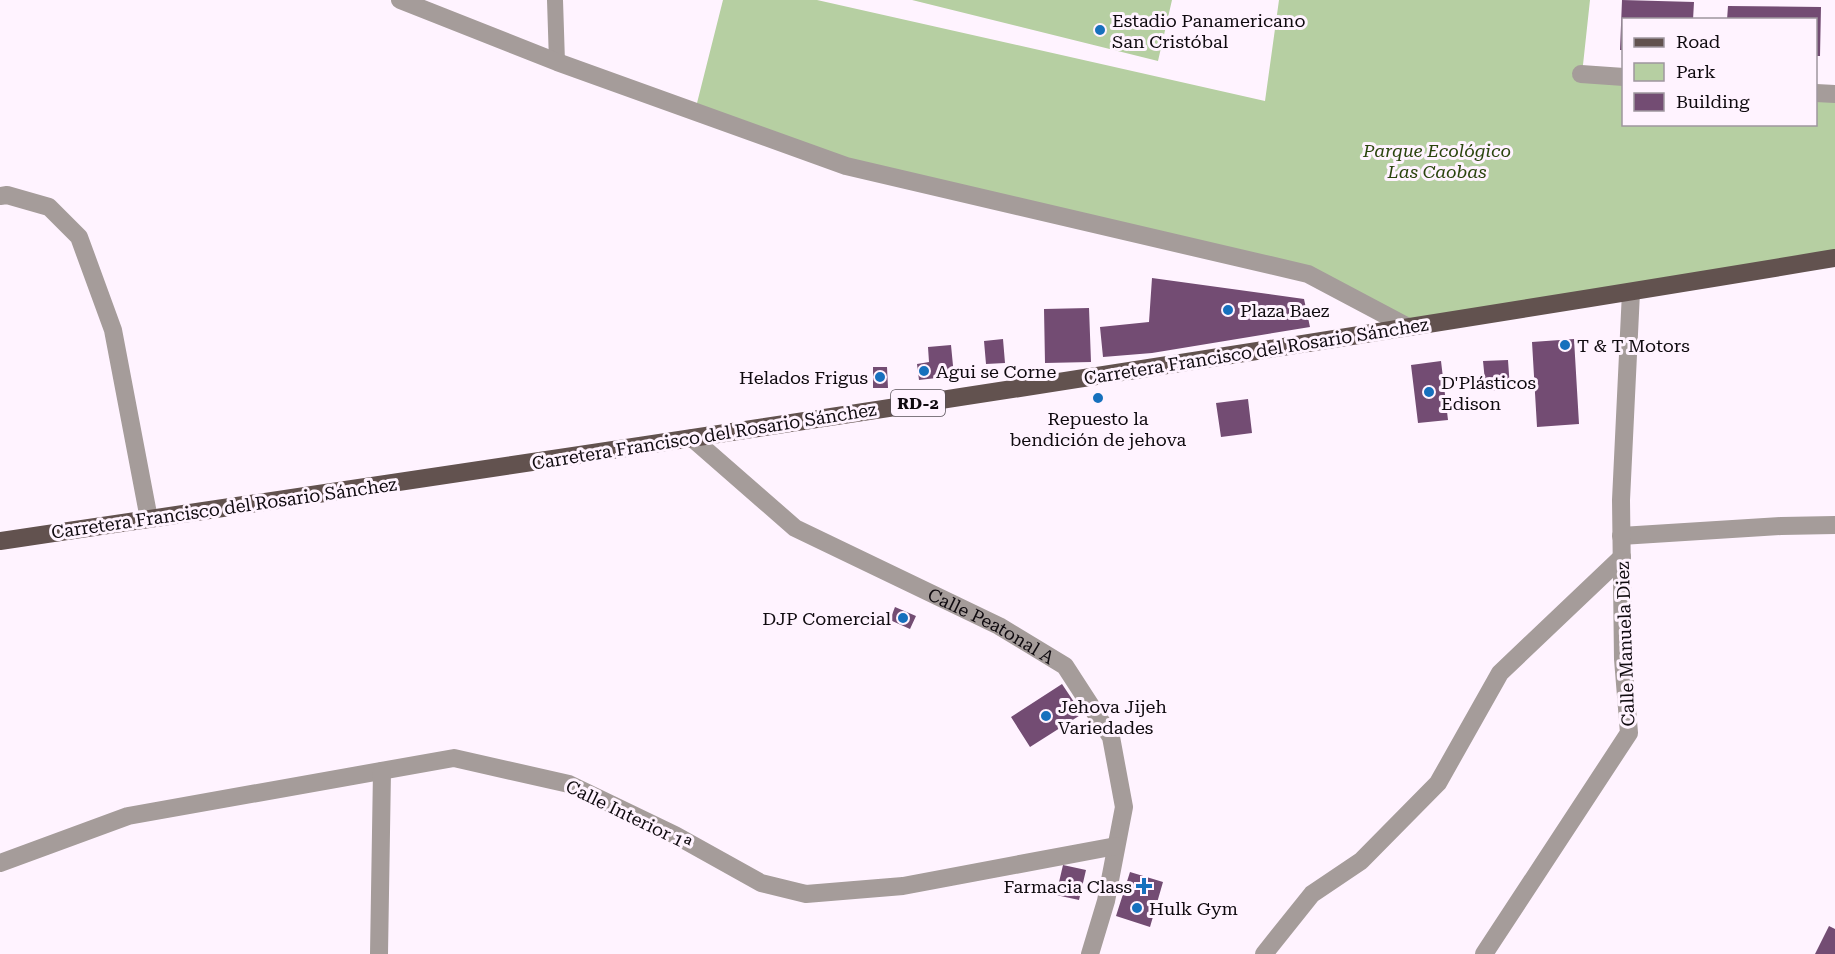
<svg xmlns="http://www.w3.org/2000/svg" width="1835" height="954" font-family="'Roboto Serif',serif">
<rect width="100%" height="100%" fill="#fff3ff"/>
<path fill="#b6cfa2" d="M723 0H817L1265 101 1279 0H1590L1582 74 1623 77 1624 124H1816V93L1835 94V258L1408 327 1308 274 846 166 695 111Z
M912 0H1172L1158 61Z"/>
<path fill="#734c73" d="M1622 0 1694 2 1693 20H1624V50H1620Z
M1728 6 1821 7 1820 56H1816V20H1727Z
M1152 278 1304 299 1310 327 1152 353 1103 357 1100 327 1149 322Z
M1089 308 1091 362 1045 363 1044 309Z
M1003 339 1005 363 986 364 984 341Z
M1574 339 1579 424 1537 427 1532 342Z
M951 345 954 376 919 380 917 364 929 362 928 347Z
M1508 360 1510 389 1486 391 1483 361Z
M1441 361 1448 420 1418 423 1411 365Z
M873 367H887L888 388H873Z
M1248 399 1252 433 1221 437 1216 403Z
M895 607 916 616 910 629 890 620Z
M1062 684 1082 714 1030 747 1011 717Z
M1063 865 1086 870 1079 900 1056 895Z
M1130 872 1163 882 1150 927 1116 916Z
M1829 926 1835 929V954H1815Z"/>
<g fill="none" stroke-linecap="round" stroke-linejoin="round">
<path stroke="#a59c9a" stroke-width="16" d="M555 0 557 62"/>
<g stroke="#a59c9a" stroke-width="18">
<path d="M400 0 557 62 846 166 1308 274 1408 327"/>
<path d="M1581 74 1624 77"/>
<path d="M1816 93 1835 94"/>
<path d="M0 196 7 195 49 207 79 237 113 330 149 519"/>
<path id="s1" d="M692 438 795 528 999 626 1065 666 1111 737 1124 807 1106 901 1090 954"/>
<path d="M1621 536 1781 526 1835 525"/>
<path d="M0 863 128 816 454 758 569 784 675 835 761 883 806 894 903 886 1116 846"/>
<path d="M379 954 382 771"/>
<path d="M1264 954 1312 894 1361 861 1438 783 1500 673 1622 557"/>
<path d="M1484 954 1629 733 1623 659 1621 500 1631 292"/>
</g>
<path stroke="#62524f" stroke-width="18" d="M0 541C612 451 1224 359 1835 258"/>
</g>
<g fill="#1670bd" stroke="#fff3ff" stroke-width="2">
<circle cx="1100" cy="30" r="6"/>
<circle cx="1228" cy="310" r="6"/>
<circle cx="1565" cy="345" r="6"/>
<circle cx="924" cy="371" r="6"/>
<circle cx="880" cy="377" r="6"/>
<circle cx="1429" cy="392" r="6"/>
<circle cx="1098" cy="398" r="6"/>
<circle cx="903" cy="618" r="6"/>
<circle cx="1046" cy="716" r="6"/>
<path d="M1141 877h6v6h6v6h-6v6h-6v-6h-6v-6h6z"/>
<circle cx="1137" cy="908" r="6"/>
</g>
<g text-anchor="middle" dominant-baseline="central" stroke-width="6" stroke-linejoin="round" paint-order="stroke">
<rect fill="#fff3ff" stroke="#575057" stroke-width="1.5" x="891" y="390" width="54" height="26" rx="4.5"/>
<g font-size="16" font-weight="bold" fill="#0f0a0f">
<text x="918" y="403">RD-2</text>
</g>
<g font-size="18" fill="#0f0a0f" stroke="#fff3ff" text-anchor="start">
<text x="1112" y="20">Estadio Panamericano<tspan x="1112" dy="21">San Cristóbal</tspan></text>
<text x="1240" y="310">Plaza Baez</text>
<text x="1577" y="345">T &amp; T Motors</text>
<text x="936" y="371">Agui se Corne</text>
<text x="868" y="377" text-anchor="end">Helados Frigus</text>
<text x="1441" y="382">D'Plásticos<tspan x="1441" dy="21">Edison</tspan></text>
<text x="1098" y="418" text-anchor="middle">Repuesto la<tspan x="1098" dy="21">bendición de jehova</tspan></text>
<text x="891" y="618" text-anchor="end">DJP Comercial</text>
<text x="1058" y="706">Jehova Jijeh<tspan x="1058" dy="21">Variedades</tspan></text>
<text x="1132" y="886" text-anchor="end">Farmacia Class</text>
<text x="1149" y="908">Hulk Gym</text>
</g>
<g font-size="18" font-style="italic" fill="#2a440d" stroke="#fff3ff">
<text x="1437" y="150">Parque Ecológico<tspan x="1437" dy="21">Las Caobas</tspan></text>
</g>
<g font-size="18" fill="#0f0a0f" stroke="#fff3ff">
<text transform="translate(1256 351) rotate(-9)">Carretera Francisco del Rosario Sánchez</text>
<text transform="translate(704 436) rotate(-9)">Carretera Francisco del Rosario Sánchez</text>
<text transform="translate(224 508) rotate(-8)">Carretera Francisco del Rosario Sánchez</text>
<text stroke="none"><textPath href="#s1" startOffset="356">Calle Peatonal A</textPath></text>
<text transform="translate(1625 644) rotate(-92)">Calle Manuela Diez</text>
<text transform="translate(629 815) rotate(26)">Calle Interior 1ª</text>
</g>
</g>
<rect x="1622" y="18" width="195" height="108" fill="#fff3ff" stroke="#9f969f" stroke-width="1.5"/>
<rect x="1634" y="38" width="30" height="9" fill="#62524f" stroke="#9f969f" stroke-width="1.5"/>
<text x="1676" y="48" font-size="18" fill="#0f0a0f">Road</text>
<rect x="1634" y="63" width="30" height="18" fill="#b6cfa2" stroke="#9f969f" stroke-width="1.5"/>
<text x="1676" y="78" font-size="18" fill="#0f0a0f">Park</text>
<rect x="1634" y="93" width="30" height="18" fill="#734c73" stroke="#9f969f" stroke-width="1.5"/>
<text x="1676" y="108" font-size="18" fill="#0f0a0f">Building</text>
</svg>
